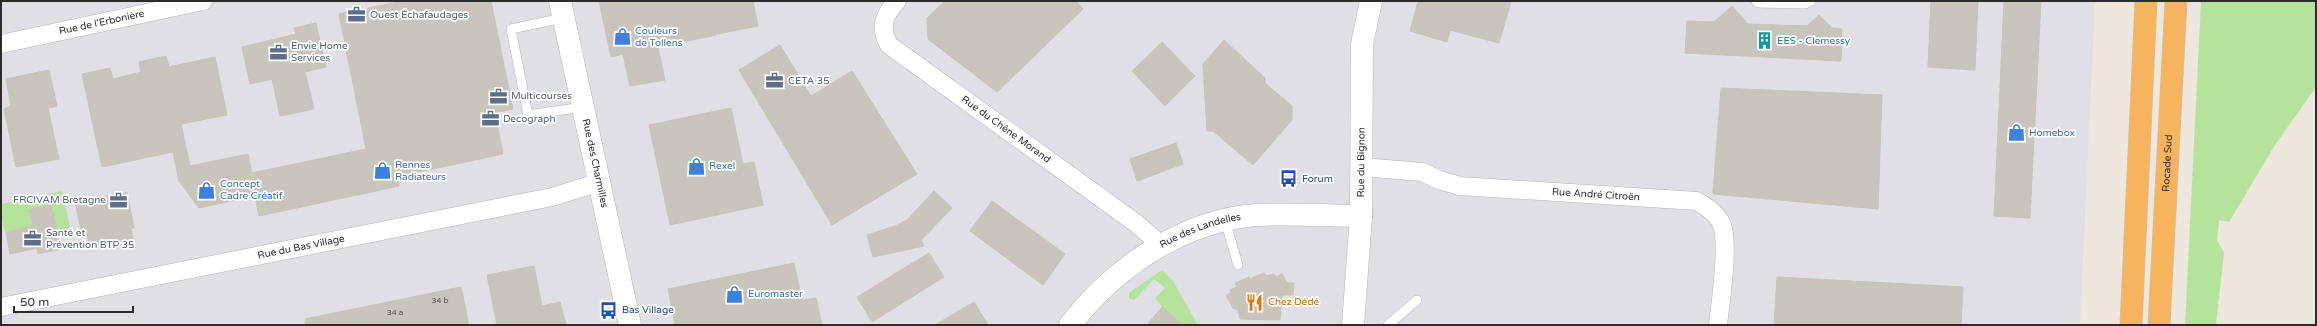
<svg xmlns="http://www.w3.org/2000/svg" width="2317" height="326" font-family="'Varela Round',sans-serif">
<rect width="100%" height="100%" fill="#ede7de"/>
<path fill="#e1dfe6" d="M1 1H2095L2080 325H1Z"/>
<path fill="#b6e39c" d="M2201 1H2316V87L2275 145 2229 222 2219 220 2217 241 2224 252 2216 325H2185Z
M62 191 71 231 57 233 51 205 29 210 33 226 5 232 1 216V204Z
M1162 270 1173 281 1198 325H1183L1162 307 1155 298 1165 288 1154 279 1134 300 1129 298V293L1133 290Z"/>
<path fill="#c9c5bd" stroke="#c9c2b8" d="M403 1H491L513 109 495 113 503 154 409 174 398 177 399 186 259 216 255 196 199 208 179 181 173 152 102 167 82 74 110 68 113 79 141 72 139 62 166 56 169 67 215 57 227 115 181 124 190 166 248 154 252 173 366 149 339 14Z
M599 1H753L758 26 717 34 715 30 716 35 658 47 665 80 630 86 623 54 611 57Z
M945 1H1076L1083 9 997 92 928 39 927 18Z
M1418 1H1511L1499 43 1450 30 1447 42 1410 31Z
M1931 1H1978L1975 70 1928 67Z
M2004 1H2041L2030 218 1994 216Z
M1732 6 1748 24 1807 26 1819 15 1832 28 1842 29 1841 61 1685 53 1687 21 1714 22Z
M316 23 326 67 305 72 314 109 280 116 272 79 250 84 242 47 296 34 294 28Z
M1224 40 1265 78V83L1292 106V120L1253 165 1213 131H1207L1203 64Z
M1162 42 1195 76 1165 106 1132 71Z
M780 45 811 96 852 71 917 174 832 225 739 70Z
M49 70 57 106 48 108 59 159 16 167 4 109 11 106 6 79Z
M1721 88 1882 95 1878 209 1713 194Z
M731 108 743 164 754 162 763 205 670 225 649 125Z
M1176 143 1183 164 1137 181 1130 159Z
M934 191 952 208 921 240 924 246 873 257 867 235 895 226 907 220Z
M127 192 134 228H131L134 244 116 247 115 243 90 248 87 234 82 235 75 202Z
M992 201 1065 254 1043 285 970 231Z
M51 205 61 249 38 254 37 248 10 254 6 232 33 226 29 210Z
M929 253 944 277 872 322 857 297Z
M794 263 802 300 816 298 822 325H675L668 289Z
M534 266 542 306 560 302 566 325H497L487 275Z
M1264 273 1266 276 1274 274 1276 277 1282 274 1287 283H1294L1293 295H1282L1280 320 1240 319 1238 310 1233 308 1226 295 1231 293 1230 290 1237 287 1235 283 1249 277 1250 279Z
M1777 277 1963 287 1961 325H1774Z
M461 287 469 325H306L305 319Z
M974 302 988 325H935Z
M1162 307 1183 325H1147Z"/>
<g fill="none" stroke-linecap="round" stroke-linejoin="round">
<defs>
<path id="service" d="M1756 1 1758 3 1805 4 1811 1
M563 18 511 29 528 115 583 107
M1225 220 1238 265
M1388 325 1417 300"/>
<g id="minor">
<path id="s1" d="M897 1C884 15 879 27 889 45L1137 224 1161 245"/>
<path id="s2" d="M1 44 203 1"/>
<path id="s3" d="M1362 167 1422 172 1439 180 1460 186 1697 201C1706 207 1715 212 1720 221 1731 238 1720 304 1718 325"/>
<path id="s4" d="M1 307 552 197 600 182"/>
</g>
<g id="tertiary">
<path id="s5" d="M560 1 630 325"/>
<path id="s6" d="M1070 325C1112 270 1177 225 1246 216 1284 212 1323 216 1361 216"/>
<path id="s7" d="M1353 325 1361 216 1362 44 1371 1"/>
</g>
<g id="trunk">
<path d="M2131 325 2146 1"/>
<path id="s8" d="M2159 325 2176 1"/>
</g>
</defs>
<use href="#service" stroke="#b2b5bf" stroke-width="10"/>
<use href="#minor" stroke="#b2b5bf" stroke-width="19"/>
<use href="#tertiary" stroke="#b2b5bf" stroke-width="23"/>
<use href="#trunk" stroke="#c8c8c8" stroke-width="23"/>
<use href="#service" stroke="#fff" stroke-width="9"/>
<use href="#minor" stroke="#fff" stroke-width="18"/>
<use href="#tertiary" stroke="#fff" stroke-width="22"/>
<use href="#trunk" stroke="#f6b45e" stroke-width="22"/>
</g>
<defs>
<symbol id="office-bare" viewBox="-9 -9 18 18"><path d="M-6-3h4V-5.5h4V-3h4V5H-6ZM-1-4.5V-3h2v-1.5ZM-6 0V1H6V0Z" fill="#5c6f8a" stroke="#fff" stroke-width="2.5" paint-order="stroke"/></symbol>
<symbol id="shop-bare" viewBox="-9 -9 18 18"><path d="M-5-2.5h2.3a2.7 3.5 0 0 1 5.4 0H5L5.5 6h-11ZM-1.5-2.5h3a1.5 2.3 0 0 0-3 0Z" fill="#3f7fe0" stroke="#fff" stroke-width="2.5" paint-order="stroke"/></symbol>
<symbol id="building-bare" viewBox="-9 -9 18 18"><path d="M-4-6H4V6H1V3H-1V6H-4ZM-2.5-4.3h1.7v1.8h-1.7ZM.8-4.3h1.7v1.8H.8ZM-2.5-1h1.7V.8h-1.7ZM.8-1h1.7V.8H.8Z" fill="#0f9aa8" stroke="#fff" stroke-width="2.5" paint-order="stroke"/></symbol>
<symbol id="bus-bare" viewBox="-9 -9 18 18"><path d="M-5-6H5V4H4V6H2V4H-2V6H-4V4H-5ZM-3.5-4V0h7V-4ZM-3.5 1.2v1.5H-2V1.2ZM2 1.2v1.5H3.5V1.2Z" fill="#1a4fb4" stroke="#fff" stroke-width="2.5" paint-order="stroke"/></symbol>
<symbol id="restaurant-bare" viewBox="-9 -9 18 18"><path d="M-5-6h1v4h1v-4h1v4h1v-4h1v5L-1.5 .5V6h-2V.5L-5-1ZM5-6V6H3V1.5H1.5Q1.5-4 5-6Z" fill="#e8710a" stroke="#fff" stroke-width="2.5" paint-order="stroke"/></symbol>
</defs>
<g fill-rule="evenodd">
<use href="#office-bare" x="344" y="2" width="25" height="25"/>
<use href="#shop-bare" x="610" y="24" width="25" height="25"/>
<use href="#building-bare" x="1752" y="28" width="25" height="25"/>
<use href="#office-bare" x="266" y="40" width="25" height="25"/>
<use href="#office-bare" x="762" y="68" width="25" height="25"/>
<use href="#office-bare" x="486" y="84" width="25" height="25"/>
<use href="#office-bare" x="478" y="106" width="25" height="25"/>
<use href="#shop-bare" x="2004" y="120" width="25" height="25"/>
<use href="#shop-bare" x="684" y="154" width="25" height="25"/>
<use href="#shop-bare" x="370" y="158" width="25" height="25"/>
<use href="#bus-bare" x="1276" y="166" width="25" height="25"/>
<use href="#shop-bare" x="194" y="178" width="25" height="25"/>
<use href="#office-bare" x="106" y="188" width="25" height="25"/>
<use href="#office-bare" x="20" y="226" width="25" height="25"/>
<use href="#shop-bare" x="722" y="282" width="25" height="25"/>
<use href="#restaurant-bare" x="1242" y="290" width="25" height="25"/>
<use href="#bus-bare" x="596" y="298" width="25" height="25"/>
</g>
<g text-anchor="middle" dominant-baseline="central" stroke-width="3.5" stroke-linejoin="round" paint-order="stroke">
<g font-size="8" fill="#535250">
<text x="440" y="300">34 b</text>
<text x="395" y="312">34 a</text>
</g>
<g font-size="10" fill="#4e5e75" stroke="#fff" text-anchor="start">
<text x="370" y="15">Ouest Échafaudages</text>
<text x="291" y="46">Envie Home<tspan x="291" dy="12">Services</tspan></text>
<text x="788" y="81">CETA 35</text>
<text x="511" y="96">Multicourses</text>
<text x="503" y="119">Decograph</text>
<text x="106" y="200" text-anchor="end">FRCIVAM Bretagne</text>
<text x="46" y="233">Santé et<tspan x="46" dy="12">Prévention BTP 35</tspan></text>
</g>
<g font-size="10" fill="#2c2c2c" stroke="#fff">
<text stroke="none"><textPath href="#s2" startOffset="103">Rue de l'Erbonière</textPath></text>
<text stroke="none"><textPath href="#s1" startOffset="193">Rue du Chêne Morand</textPath></text>
<text stroke="none"><textPath href="#s5" startOffset="166">Rue des Charmilles</textPath></text>
<text stroke="none"><textPath href="#s7" startOffset="163">Rue du Bignon</textPath></text>
<text stroke="none"><textPath href="#s8" startOffset="162">Rocade Sud</textPath></text>
<text stroke="none"><textPath href="#s3" startOffset="237">Rue André Citroën</textPath></text>
<text stroke="none"><textPath href="#s6" startOffset="164">Rue des Landelles</textPath></text>
<text stroke="none"><textPath href="#s4" startOffset="306">Rue du Bas Village</textPath></text>
</g>
<g font-size="10" fill="#366cbe" stroke="#fff" text-anchor="start">
<text x="635" y="31">Couleurs<tspan x="635" dy="12">de Tollens</tspan></text>
<text x="2029" y="133">Homebox</text>
<text x="395" y="165">Rennes<tspan x="395" dy="12">Radiateurs</tspan></text>
<text x="709" y="166">Rexel</text>
<text x="220" y="184">Concept<tspan x="220" dy="12">Cadre Créatif</tspan></text>
<text x="748" y="294">Euromaster</text>
</g>
<g font-size="10" fill="#0d838f" stroke="#fff" text-anchor="start">
<text x="1777" y="41">EES - Clemessy</text>
</g>
<g font-size="10" fill="#164399" stroke="#fff" text-anchor="start">
<text x="1302" y="179">Forum</text>
<text x="622" y="310">Bas Village</text>
</g>
<g font-size="10" fill="#c56008" stroke="#fff" text-anchor="start">
<text x="1268" y="302">Chez Dédé</text>
</g>
</g>
<rect width="2317" height="326" fill="none" stroke="#2c2c2c" stroke-width="4"/>
<path d="M14 306v6h119v-6" fill="none" stroke="#2c2c2c" stroke-width="2"/>
<text x="20" y="306" font-size="12" fill="#2c2c2c" stroke="#ffffff" stroke-width="3" paint-order="stroke">50 m</text>
</svg>
